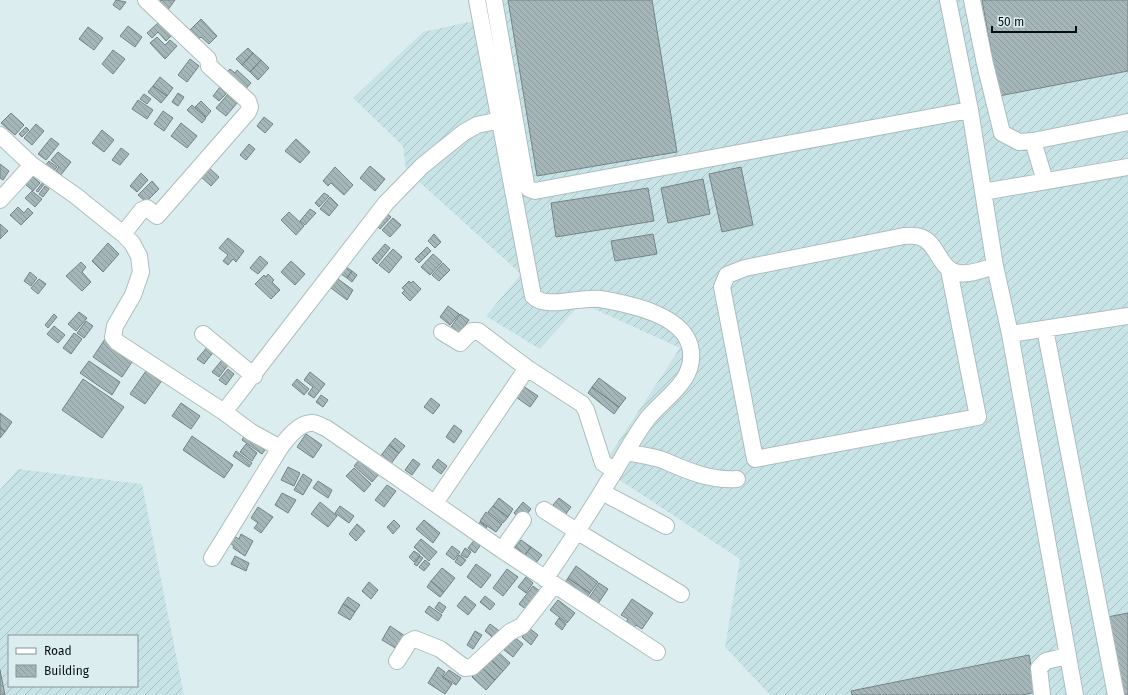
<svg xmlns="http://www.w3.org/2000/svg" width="1128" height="695" font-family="'Fira Sans',sans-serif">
<defs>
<pattern id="industrial-furrows" width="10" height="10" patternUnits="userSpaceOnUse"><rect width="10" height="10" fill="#c8e3e6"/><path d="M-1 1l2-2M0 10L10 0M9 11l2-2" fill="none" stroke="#aac2c4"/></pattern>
<pattern id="building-back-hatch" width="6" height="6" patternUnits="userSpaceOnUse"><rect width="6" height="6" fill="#a5b6b8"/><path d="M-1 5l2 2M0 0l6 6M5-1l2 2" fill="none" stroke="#8d9b9d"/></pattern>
</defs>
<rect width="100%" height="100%" fill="#dcedef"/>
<path fill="url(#industrial-furrows)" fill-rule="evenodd" d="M470 0H1128V695H770L725 647 740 559 601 468 680 348 581 303 540 349 486 316 521 274 406 170 403 146 353 98 423 32 474 21Z
M18 469 142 484 184 695H0V490ZM9 636H137V686H9Z"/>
<path fill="url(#building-back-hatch)" stroke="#748486" d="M116 0 126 2 120 10 113 5Z
M161 0H175L167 11 158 4Z
M508 0H652L677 152 537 176Z
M982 0H1128V71L999 96Z
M201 19 217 36 209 44 201 37 197 41 188 32Z
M158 23 171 36 166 41 158 32 152 38 147 33Z
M128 26 142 37 135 47 120 36Z
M88 27 103 38 94 50 79 39Z
M157 37 165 45 170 40 177 46 165 59 150 43Z
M248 48 253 53 242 65 236 59Z
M113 50 125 59 113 74 102 64Z
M253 53 261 60 250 72 242 65Z
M190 59 199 66 187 82 178 75Z
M261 60 269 68 258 80 250 72Z
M230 69 235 73 237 70 251 83 243 92 225 75Z
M160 77 173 88 167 96 153 86Z
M153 86 167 96 161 103 148 92Z
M220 87 227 93 219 101 213 96Z
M178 93 184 97 178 106 172 102Z
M144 94 151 99 147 104 140 99Z
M228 94 238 102 226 116 216 108Z
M138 100 153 110 147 119 132 109Z
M201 101 211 111 206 117 195 107Z
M192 105 206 118 202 123 187 110Z
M163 111 173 118 164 131 154 124Z
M11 113 24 125 15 135 1 123Z
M264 117 273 124 265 133 257 126Z
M181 123 197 136 187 148 171 136Z
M36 124 44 131 32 145 24 138Z
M26 127 29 130 22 137 19 134Z
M102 130 114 140 104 152 92 143Z
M51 138 59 144 46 160 38 154Z
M296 139 310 152 300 163 285 151Z
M249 144 255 149 246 160 240 155Z
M121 148 129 154 120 165 112 160Z
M58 152 71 162 60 176 55 172 59 167 51 160Z
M49 161 57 167 52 173 44 167Z
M0 164 9 171 3 180 0 178Z
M207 166 219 177 211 186 199 175Z
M370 166 385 179 375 191 360 178Z
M335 167 353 185 344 195 331 183 328 186 323 181Z
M741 167 753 225 722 232 709 174Z
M141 173 148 180 137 192 130 186Z
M32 176 40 183 33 191 25 184Z
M703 179 710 214 668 223 661 188Z
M152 181 159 189 146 202 138 195Z
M43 182 45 183 38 192 36 191Z
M45 186 49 189 43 197 39 194Z
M648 188 654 221 556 237 551 203Z
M32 191 42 199 35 207 25 198Z
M324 193 329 196 319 207 315 203Z
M330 197 338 205 329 216 320 209Z
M18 207 24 213 28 208 33 213 21 225 10 215Z
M310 209 316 213 305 225 300 221Z
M289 212 304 226 296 235 281 220Z
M386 213 391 217 380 229 375 224Z
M393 218 401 225 390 237 382 230Z
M0 224 8 231 0 239Z
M434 234 441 242 435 248 428 241Z
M653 234 657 254 615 261 611 241Z
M228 238 244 251 236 262 233 259 228 265 223 261 228 255 219 248Z
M108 243 119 254 103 272 92 261Z
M385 244 390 248 377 264 372 259Z
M427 247 431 251 419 263 415 259Z
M393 249 402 257 389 273 379 265Z
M433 254 442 262 430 275 421 267Z
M260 256 268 263 258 274 250 268Z
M291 261 305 274 295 285 281 272Z
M81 262 86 267 82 272 91 282 82 291 66 276Z
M443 263 450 270 439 281 432 275Z
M346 267 352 271 347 278 341 274Z
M352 271 357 275 352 282 347 278Z
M30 272 37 278 31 286 24 281Z
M268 274 274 280 272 282 280 290 271 299 255 284 264 275 266 277Z
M39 279 46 284 38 294 31 288Z
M338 279 353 290 347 300 331 288Z
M409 281 411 283 413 281 421 289 410 301 402 293 405 290 402 288Z
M448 306 459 314 450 325 440 317Z
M79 312 87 318 76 331 68 324Z
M54 314 57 317 48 328 45 325Z
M460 314 469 320 457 336 449 330Z
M86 321 93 326 84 338 77 333Z
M54 326 65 335 58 343 47 334Z
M74 333 82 339 71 354 63 348Z
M105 339 134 359 122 377 93 357Z
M209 345 215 350 204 364 197 359Z
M222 360 228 365 219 377 212 372Z
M89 361 120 382 112 395 80 373Z
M148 368 163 379 145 404 130 394Z
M228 369 234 374 226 385 219 380Z
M310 372 325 384 314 398 308 394 313 387 304 380Z
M599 378 626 398 619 407 592 387Z
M83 379 124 407 102 438 62 410Z
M297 379 309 389 304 395 292 385Z
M523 386 538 396 530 407 516 397Z
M592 387 619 407 614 414 588 393Z
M321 395 328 400 323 407 316 402Z
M431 398 440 405 433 414 424 407Z
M181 403 200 416 191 429 172 416Z
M0 413 12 422 5 432 0 428Z
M454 425 462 431 454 443 446 437Z
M0 428 5 432 0 438Z
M246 433 267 447 262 454 242 440Z
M306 434 322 445 313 458 297 447Z
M192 436 233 465 224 478 183 450Z
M395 438 405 446 399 453 389 445Z
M246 444 257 453 252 461 240 452Z
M389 445 399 453 390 465 380 457Z
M236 451 252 463 249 467 233 456Z
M361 458 379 474 372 482 354 466Z
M413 459 420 464 412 475 405 470Z
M438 459 447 466 441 474 432 467Z
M288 467 300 473 294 486 281 480Z
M354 468 371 484 364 492 346 476Z
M303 474 312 480 303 495 294 490Z
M318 481 332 490 328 498 313 488Z
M387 485 396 491 384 507 375 500Z
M282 493 296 500 288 513 275 505Z
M499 498 513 509 508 517 493 506Z
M559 498 571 507 565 515 553 505Z
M320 502 337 516 328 527 311 514Z
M523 502 531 509 522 520 514 513Z
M340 506 354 516 349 523 335 513Z
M493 506 508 517 503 523 488 512Z
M258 507 273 517 261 533 254 528 258 523 251 518Z
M486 512 502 524 496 532 480 521Z
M394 520 400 526 393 534 387 527Z
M424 520 440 533 433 543 416 529Z
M480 522 487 527 484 532 477 527Z
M357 524 365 531 356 541 349 534Z
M241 534 253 541 245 556 233 548 234 546 230 543 234 536 239 539Z
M476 538 482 543 475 553 468 548Z
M421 539 437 552 429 561 414 547Z
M521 540 531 547 525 555 515 547Z
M452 546 460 552 454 560 446 554Z
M531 547 542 555 536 563 525 555Z
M465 548 471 552 467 558 461 555Z
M414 551 420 555 414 562 409 557Z
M459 555 466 560 461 566 455 562Z
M235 556 249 563 246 571 231 564Z
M420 556 423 558 417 566 414 564Z
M425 560 430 564 424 571 419 567Z
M476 564 491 575 481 588 467 577Z
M576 566 598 582 590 593 568 578Z
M442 568 455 578 444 592 431 581Z
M507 569 518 577 503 596 493 588Z
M526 577 533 583 526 593 518 587Z
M568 578 590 593 583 602 562 587Z
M431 581 444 592 440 597 427 587Z
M369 582 378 590 371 599 362 591Z
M599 583 608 589 595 608 586 602Z
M533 586 541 592 527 610 519 604Z
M465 596 476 605 468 615 457 606Z
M485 596 495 604 490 610 480 602Z
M348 597 360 605 355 612 343 604Z
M632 599 653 613 642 629 636 625 633 629 625 624 628 619 621 615Z
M558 600 575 613 567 623 550 610Z
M439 602 446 607 442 613 435 608Z
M343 604 355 612 350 620 338 613Z
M429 606 442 615 438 621 425 612Z
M1128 613V695H1119L1102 618Z
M559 618 566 624 562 630 555 624Z
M490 624 502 633 497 641 485 631Z
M390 626 405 636 397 649 382 640Z
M529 628 538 635 531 645 522 637Z
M475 631 482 635 473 649 467 645Z
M513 636 523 644 513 657 503 649Z
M496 650 510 663 503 671 489 658Z
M1029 655 1036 692 1023 695H852L851 691Z
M489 658 503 671 495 680 481 667Z
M438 667 445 672 442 677 452 684 445 694 428 683Z
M481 667 495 680 486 690 472 677Z
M0 670 5 695H0Z
M449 670 461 678 456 685 443 677Z"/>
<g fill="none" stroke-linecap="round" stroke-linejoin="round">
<defs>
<path id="minor" d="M477 0 533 296C546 310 581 296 600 299 629 304 688 315 691 352 694 382 664 398 648 418 635 435 625 454 614 472 592 509 569 544 545 579
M494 0 526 184 529 189 535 191 970 110
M948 0 970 110 995 266 1010 334 1075 695
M972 0 985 64 1002 133 1019 142 1033 141 1045 181
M0 135 32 165 76 196 123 234 132 243 139 256 141 272 133 295 115 326 113 337 117 342 224 412 251 432 280 448C287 438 300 422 313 423 317 423 322 427 326 428L502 550 657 652
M1033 141 1128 122
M983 192 1128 167
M0 200 32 165
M123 234 142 210 147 208 157 216 248 112 250 107 248 101 209 66 208 59 146 0
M949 270 978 417 755 459 722 287 727 275 745 268 904 236C909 236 915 235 920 237 938 242 939 271 959 273 971 275 984 269 995 266
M1045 329 1116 695
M442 332 460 343 472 331H478L527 368 582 404 586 410 603 463 615 471
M203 334 254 376
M1010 334 1128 316
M224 412 386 203 422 166 463 133 477 125 500 120
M626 452C638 455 653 456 665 461 688 471 711 481 737 479
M602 492 666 526
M435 503 527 368
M544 510 578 532 681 594
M502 550 523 520
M212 558 280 448
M397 661 409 642 415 639 440 649 465 668 472 667 510 632 522 626 554 585
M1042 695 1039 668 1046 661 1067 656"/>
</defs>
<use href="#minor" stroke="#acbdbe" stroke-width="18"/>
<use href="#minor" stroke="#fff" stroke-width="16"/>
</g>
<rect x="8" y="635" width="130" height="52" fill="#dcedef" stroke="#879395"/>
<rect x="16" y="648" width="20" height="6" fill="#ffffff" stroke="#879395"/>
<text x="44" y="655" font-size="12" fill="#070d0e">Road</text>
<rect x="16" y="665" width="20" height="12" fill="url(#building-back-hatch)" stroke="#879395"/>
<text x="44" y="675" font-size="12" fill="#070d0e">Building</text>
<path d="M992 26v6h84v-6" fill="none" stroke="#070d0e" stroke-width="2"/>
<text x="998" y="26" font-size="12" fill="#070d0e" stroke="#dcedef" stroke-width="3" paint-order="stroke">50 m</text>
</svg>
